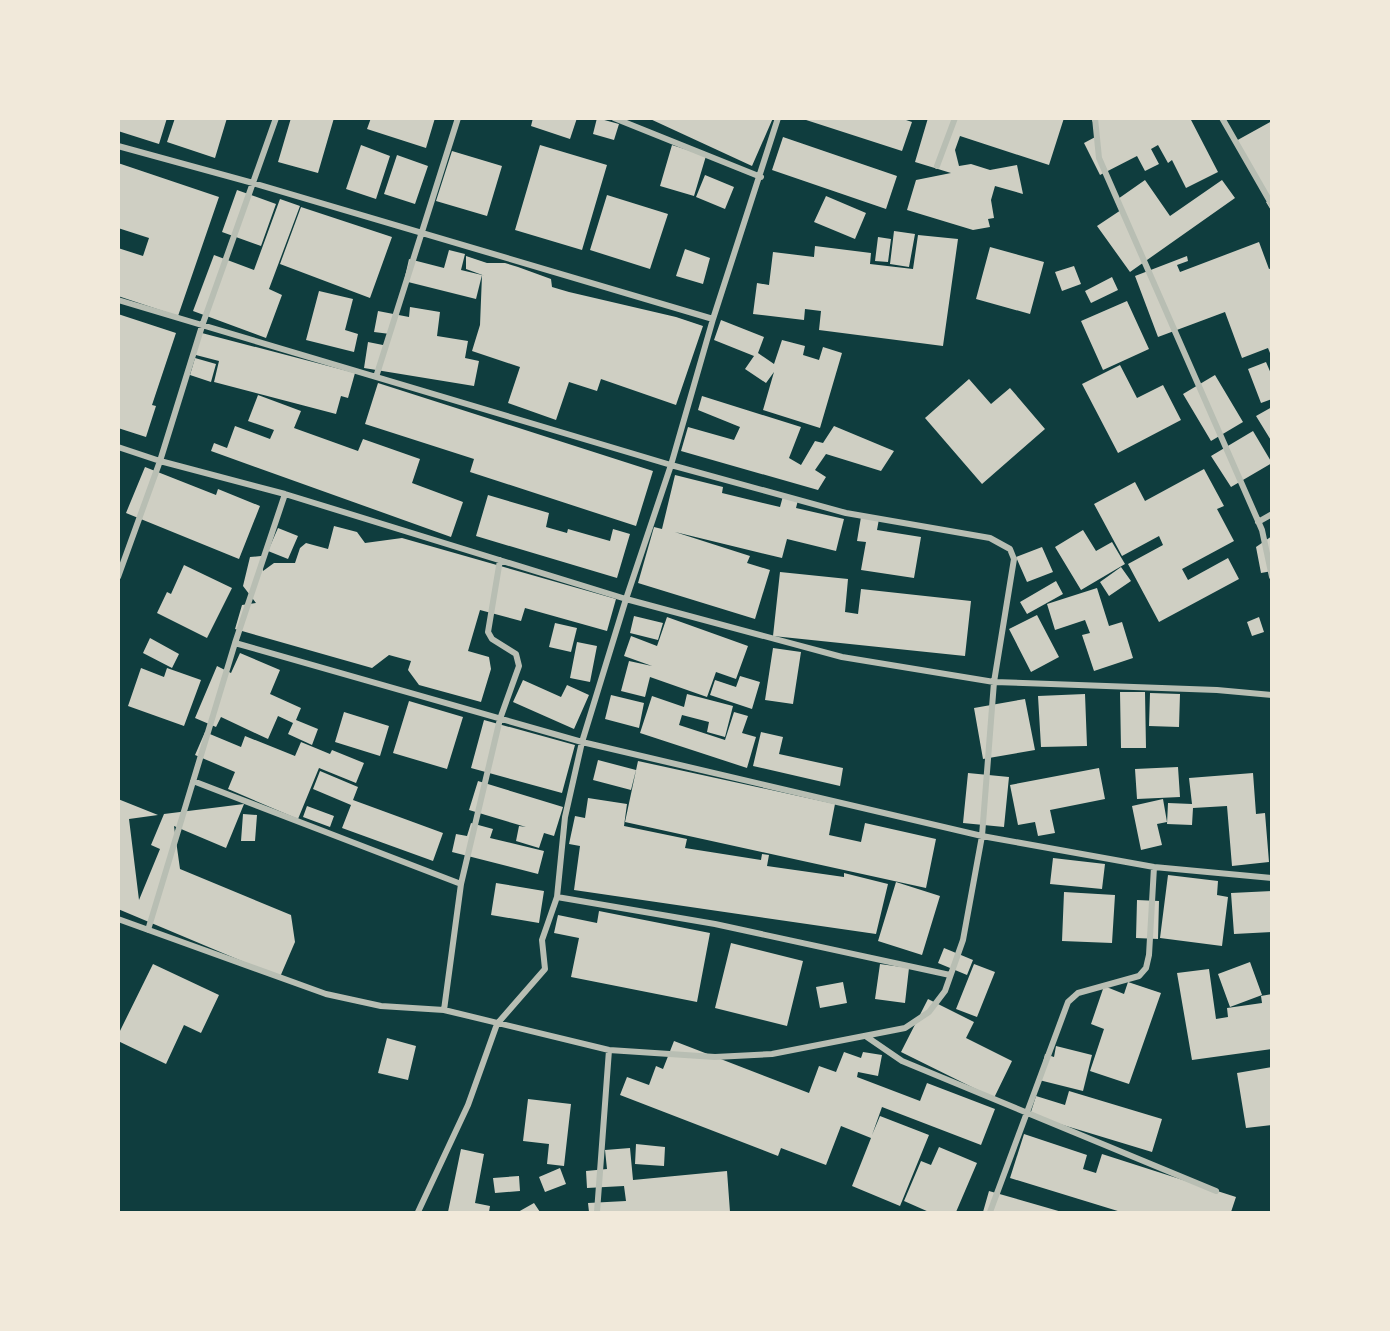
<svg xmlns="http://www.w3.org/2000/svg" width="1390" height="1331" font-family="'Varela Round',sans-serif">
<rect width="100%" height="100%" fill="#0f3d3e"/>
<path fill="#cfcfc3" d="M118 118H167L159 144 118 131Z
M175 118H227L215 158 167 142Z
M291 118H334L318 173 278 162Z
M371 118H435L426 148 367 129Z
M533 118H577L570 139 531 126Z
M597 118 619 124 614 140 593 134Z
M648 118H773L752 166Z
M900 118 912 122 902 151 803 119Z
M928 118H1064L1049 165 960 136 955 150 959 166 971 164 990 170 1017 165 1023 194 995 186 991 200 994 218 988 219 990 227 973 230 907 210 916 180 951 173 915 162Z
M1091 118H1190L1218 172 1186 188 1172 160 1168 163 1158 145 1151 149 1159 164 1145 171 1137 156 1100 175 1084 143 1099 135Z
M1272 121V212L1266 202 1268 201 1234 142Z
M783 137 897 176 886 209 772 170Z
M361 145 390 156 376 199 346 189Z
M540 145 607 165 582 250 515 230Z
M672 145 706 156 694 196 660 186Z
M452 151 502 166 487 216 436 201Z
M397 155 428 166 415 204 384 194Z
M118 163 219 197 178 316 118 296V248L143 256 149 238 118 228Z
M705 175 734 187 725 209 696 197Z
M1145 180 1170 216 1222 180 1235 198 1130 272 1097 226 1121 210 1115 201Z
M237 190 276 204 261 246 222 232Z
M607 195 668 214 650 269 590 250Z
M826 196 866 213 855 239 814 222Z
M280 199 300 206 269 289 282 295 266 338 193 311 214 255 254 270Z
M301 207 392 237 370 298 280 264Z
M894 231 915 234 909 267 890 264Z
M918 235 958 239 943 346 819 330 821 311 805 309 804 320 753 314 757 283 769 285 773 252 814 257 815 246 871 253 870 264 913 269Z
M878 237 891 239 888 262 875 261Z
M1259 242 1269 269 1272 268V358L1268 348 1242 358 1225 312 1158 337 1135 276 1187 256 1188 261 1177 265 1180 272Z
M990 247 1044 262 1030 314 976 299Z
M685 249 710 258 703 284 676 276Z
M449 250 465 254 461 270 482 275 476 299 404 281 409 259 444 268Z
M466 256 487 263H505L518 267 551 279 552 287 569 292 676 317 703 326 676 405 601 379 597 391 569 382 556 420 508 403 520 367 472 351 480 325 482 275 485 276 466 269Z
M1074 266 1081 284 1062 291 1055 272Z
M1112 277 1118 290 1091 303 1085 291Z
M319 291 353 299 345 330 358 334 354 352 306 340Z
M1127 301 1149 349 1103 370 1081 321Z
M410 307 440 312 437 336 468 341 465 358 479 361 474 386 364 368 368 342 388 346 390 334 374 332 378 311 409 317Z
M118 314 176 333 152 405 156 406 146 437 118 428Z
M721 320 764 337 758 353 774 364 782 340 805 346 803 355 819 360 823 347 842 353 820 428 763 410 774 372 766 383 745 369 754 356 714 340Z
M198 332 355 373 348 398 341 396 336 414 214 382 219 361 192 354Z
M195 358 216 364 211 382 190 375Z
M1266 362 1272 376V399L1261 403 1248 369Z
M1120 365 1137 398 1163 385 1181 420 1118 453 1082 384Z
M1215 375 1243 422 1211 441 1183 394Z
M969 379 991 404 1010 388 1045 429 982 484 925 418Z
M378 383 653 471 636 526 470 472 474 459 365 424Z
M258 395 301 411 294 428 358 451 363 439 420 459 412 483 463 502 451 537 211 451 214 443 227 448 235 426 270 439 274 430 248 421Z
M702 396 801 427 789 458 801 465 815 441 823 443 834 426 894 451 881 471 826 454 815 470 826 477 818 490 681 451 688 427 734 440 740 427 698 410Z
M1272 407V442L1256 416Z
M1253 431 1272 463 1231 487 1211 456Z
M145 467 216 495 218 489 260 506 239 559 126 513Z
M1204 469 1224 506 1217 509 1234 541 1182 569 1188 580 1228 558 1239 579 1159 622 1128 564 1163 545 1159 536 1122 556 1094 504 1135 482 1145 501Z
M675 475 723 487 722 493 780 507 783 496 798 500 796 508 844 519 836 551 787 539 782 558 675 532 750 556 747 563 770 570 755 619 638 583 654 527 662 529Z
M488 495 549 513 546 527 567 533 568 529 610 541 613 529 630 534 617 578 476 536Z
M861 517 879 519 877 530 921 537 914 578 861 570 866 542 857 541Z
M334 526 357 532 365 543 402 538 616 599 607 631 525 608 521 621 480 610 468 651 489 657 491 669 481 702 419 685 408 670 411 661 389 655 372 668 235 629 242 605 256 603 243 586 250 557 261 556 263 571 274 563H295L300 548 306 543 328 549Z
M278 528 298 536 288 559 268 551Z
M1083 530 1096 551 1112 542 1125 564 1081 590 1055 547Z
M1272 536V571L1261 573 1256 547Z
M1042 547 1053 572 1027 582 1016 557Z
M184 565 232 588 207 638 157 613 167 592 171 594Z
M1121 567 1131 581 1109 596 1100 582Z
M780 572 848 579 845 612 858 614 861 589 971 601 965 656 773 636Z
M1056 581 1063 594 1027 614 1020 602Z
M1097 588 1109 626 1122 622 1133 658 1094 671 1082 635 1090 633 1085 620 1055 630 1047 604Z
M1037 615 1059 657 1031 672 1009 629Z
M634 616 663 623 658 640 630 633Z
M667 617 748 646 736 679 716 672 707 697 650 677 645 697 621 691 629 661 652 666 624 656 631 636 657 646Z
M1259 617 1264 632 1252 636 1247 622Z
M555 623 577 628 571 652 549 647Z
M150 638 179 654 172 668 143 653Z
M577 642 597 646 590 682 570 678Z
M773 648 801 652 793 704 765 700Z
M240 653 280 670 270 694 301 708 296 720 318 729 312 745 288 734 293 723 278 716 268 739 221 717 216 727 195 718 217 666 231 673Z
M141 668 164 677 167 668 201 680 184 726 128 706Z
M740 676 760 682 752 709 710 695 715 680 736 687Z
M523 680 561 697 567 685 589 695 574 729 513 702Z
M1120 692H1145L1146 748H1121Z
M1150 693 1180 694 1179 727 1149 726Z
M687 694 733 706 725 737 707 732 709 722 682 715 679 725 725 740 734 712 748 716 742 733 756 737 747 768 640 733 652 696 684 707Z
M1085 694 1087 746 1041 747 1038 696Z
M611 695 644 703 639 728 605 719Z
M1025 699 1035 750 983 759 974 708Z
M409 701 463 717 447 769 393 753Z
M344 712 389 726 380 756 335 742Z
M484 720 575 745 562 793 471 768Z
M205 732 241 747 245 736 295 756 301 742 330 754 332 750 364 763 356 783 319 768 298 819 228 789 235 772 195 755Z
M761 732 783 737 779 754 843 768 840 786 753 766Z
M598 760 636 770 631 790 593 780Z
M638 761 835 804 829 835 861 842 865 823 936 839 926 888 625 822Z
M1178 767 1180 797 1137 799 1135 769Z
M1099 768 1105 799 1050 810 1055 833 1038 836 1035 822 1018 825 1010 785Z
M320 771 358 787 353 800 443 833 433 861 342 828 351 805 313 789Z
M968 773 1009 777 1004 827 963 823Z
M1253 773 1256 814 1265 813 1269 862 1232 866 1227 806 1193 808 1192 825 1167 824 1168 803 1192 804 1189 778Z
M478 781 563 807 554 836 544 833 539 848 516 841 519 826 526 827 469 810Z
M588 798 627 804 624 826 687 839 685 848 761 860 762 854 769 855 767 866 844 877V873L888 884 876 934 574 890 580 846 569 844 575 816 585 818Z
M118 799 158 815 129 819 139 900 160 849 151 845 164 814 244 804 226 848 174 826 180 869 291 915 295 942 280 977 118 909Z
M1163 799 1167 822 1157 824 1162 845 1141 850 1132 806Z
M307 806 334 816 330 827 303 817Z
M243 814 257 815 255 841H241Z
M471 823 493 829 490 838 544 851 538 874 452 852 456 834 467 836Z
M1053 858 1105 864 1102 889 1050 884Z
M1168 875 1218 881 1217 895 1228 897 1222 946 1160 938Z
M896 882 940 896 922 955 878 941Z
M496 883 544 891 539 923 491 915Z
M1272 891V932L1234 934 1231 893Z
M1064 892 1115 895 1112 943 1062 941Z
M1137 900 1159 901 1158 939 1136 938Z
M599 911 710 933 697 1002 571 977 579 938 554 933 558 915 597 923Z
M731 943 803 961 787 1026 715 1008Z
M944 948 973 960 967 975 938 963Z
M1250 962 1262 995 1230 1007 1218 974Z
M153 964 219 995 201 1033 184 1025 166 1064 118 1041V1035Z
M880 964 909 968 905 1003 875 999Z
M974 964 995 972 977 1017 956 1009Z
M1209 969 1216 1019 1228 1017 1227 1008 1262 1003 1261 996 1272 994V1049L1192 1060 1177 973Z
M843 982 847 1003 820 1008 816 987Z
M1128 982 1161 993 1129 1084 1090 1071 1104 1029 1091 1024 1104 986 1124 994Z
M928 999 974 1022 966 1038 1012 1061 994 1098 901 1052Z
M387 1038 416 1046 408 1080 378 1073Z
M674 1041 809 1093 819 1066 836 1072 844 1052 861 1058 863 1052 882 1055 878 1076 858 1072 857 1077 920 1101 927 1083 995 1109 981 1145 882 1107 872 1135 880 1116 929 1135 900 1206 852 1186 871 1138 841 1126 826 1165 781 1148 778 1156 620 1095 627 1077 649 1085 656 1066 663 1069Z
M1056 1046 1092 1055 1083 1091 1039 1080 1045 1054 1054 1057Z
M1272 1067V1125L1246 1128 1237 1073Z
M1069 1091 1162 1119 1152 1152 1030 1115 1036 1096 1065 1105Z
M528 1099 571 1104 564 1166 547 1164 549 1144 523 1141Z
M1024 1134 1087 1155 1083 1169 1096 1173 1102 1154 1236 1197 1231 1212H1121L1010 1178Z
M636 1144 665 1147 664 1166 635 1164Z
M939 1147 977 1163 956 1212H929L904 1201 921 1161 931 1165Z
M630 1148 633 1180 727 1171 730 1212H589L588 1203 626 1201 624 1186 587 1188 586 1171 607 1169 605 1150Z
M461 1149 484 1154 475 1203 490 1206 489 1212H448Z
M560 1168 566 1184 545 1192 539 1177Z
M519 1176 520 1191 495 1193 493 1178Z
M989 1191 1062 1212H983Z
M534 1203 540 1212H518Z"/>
<g fill="none" stroke-linecap="round" stroke-linejoin="round">
<path stroke="#b8beb3" stroke-width="6" d="M614 118 761 177
M1095 118 1099 158 1262 530 1272 577
M1222 118 1272 205
M118 146 253 183 713 319
M937 166 955 118
M118 300 671 465 846 513 990 538 1010 549 1014 559 994 682 982 836 963 940 945 991 929 1012 905 1028 772 1054 715 1057 609 1050 444 1010 381 1006 326 994 118 919
M376 377 458 118
M118 447 160 461 285 494 626 599 842 657 994 682 1217 690 1272 695
M1258 522 1272 514
M118 577 160 461 202 326 276 118
M235 643 582 742 982 836 1154 867 1272 878
M193 781 461 884
M557 897 715 924 950 975
M148 930 235 643 285 494
M444 1010 461 884 500 719 519 666 516 654 492 639 488 632 500 560
M867 1037 902 1061 1216 1191
M418 1212 468 1105 497 1024 545 969 542 940 557 897 565 817 582 742 626 599 671 465 713 319 778 118
M597 1212 609 1050
M990 1212 1068 1002 1078 993 1139 976 1146 968 1149 955 1154 867"/>
</g>
<rect width="1390" height="1331" fill="none" stroke="#f1e9da" stroke-width="240"/>
</svg>
